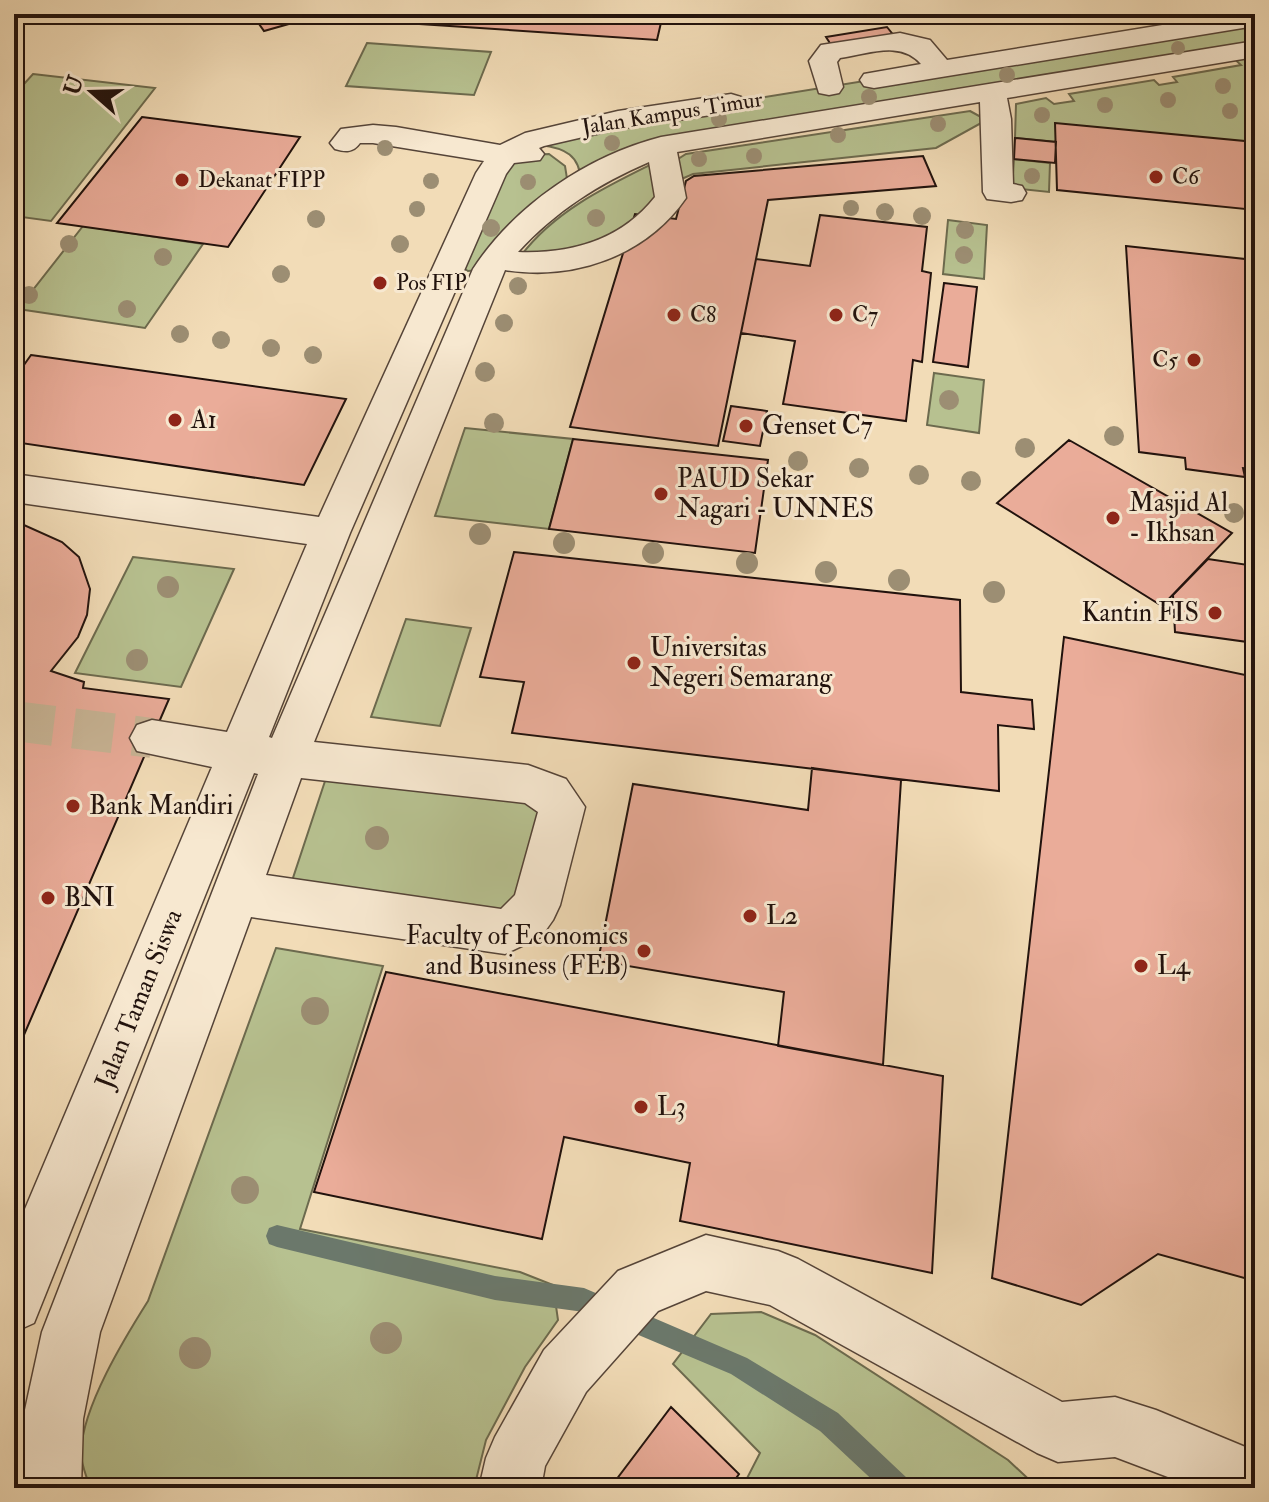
<svg xmlns="http://www.w3.org/2000/svg" width="1269" height="1502" font-family="'IM FELL Double Pica',serif">
<rect width="100%" height="100%" fill="#f2dcb7"/>
<filter id="stains"><feTurbulence type="fractalNoise" baseFrequency=".0025" numOctaves="4"/><feColorMatrix values="0 0 0 0 .2 0 0 0 0 .09 0 0 0 0 .02 0 0 0 .5 -.17"/></filter>
<radialGradient id="worn" r=".72"><stop offset=".6" stop-color="#630" stop-opacity="0"/><stop offset="1" stop-color="#630" stop-opacity=".3"/></radialGradient>
<path fill="#b7c190" stroke="#6c6a4e" stroke-width="2" d="M795 14H994C968 18 944 17 918 18 874 20 841 28 797 19Z
M1255 18V142H1056L1015 138 1016 104 1046 98 1054 104 1074 101 1069 94 1154 80 1159 85 1177 82 1173 77 1241 65 1229 54 735 132 581 182C580 155 565 148 540 145L654 115Z
M367 43 491 52 474 95 346 86Z
M33 74 155 88 51 221 14 216V95Z
M970 111 981 117 983 122 936 148 693 174 677 181 675 161 686 154Z
M549 154 565 166 569 191 489 269 468 271 452 261 504 156Z
M1014 159 1050 163 1049 192 1012 188Z
M654 163 660 199 653 211 590 250 520 257C553 212 605 187 654 163Z
M948 220 987 225 984 279 943 274Z
M83 226 203 244 145 328 18 309Z
M934 373 984 380 979 433 927 425Z
M465 428 573 439 549 529 435 516Z
M133 557 234 569 181 687 75 673Z
M406 619 471 628 440 726 371 717Z
M328 772 544 803 512 911 290 887Z
M276 948 383 966 300 1229 520 1272 553 1285 558 1320 525 1367 486 1440 474 1488H90C87 1477 80 1462 81 1451 83 1406 124 1339 148 1301Z
M761 1312 815 1335 1008 1460 1038 1488H742L760 1453 673 1364 711 1314Z"/>
<g fill="none" stroke-linecap="round" stroke-linejoin="round">
<path fill="#6b786b" fill-rule="evenodd" d="M277 1225 495 1276 584 1288 747 1358 838 1413 908 1479 912 1488H881L820 1431 731 1374 584 1312 495 1300 277 1247 269 1244 266 1236 269 1228Z"/>
</g>
<path fill="#eaac99" stroke="#21120d" stroke-width="2" d="M252 14H324L264 31Z
M348 14H663L657 40 345 19Z
M887 27 895 37 833 48 826 37Z
M142 117 300 137 228 247 57 223Z
M1055 123 1255 142V210L1057 190Z
M1015 138 1056 142 1055 163 1014 159Z
M923 156 936 186 768 200 718 446 570 427 635 214 676 219 686 181 694 176Z
M820 215 927 227 922 271 931 273 922 362 913 360 906 421 783 404 795 341 741 333 756 259 810 266Z
M1126 246 1254 260 1255 469 1243 468 1245 477 1186 469 1185 458 1139 452Z
M944 283 977 287 968 367 933 362Z
M31 355 346 399 304 485 14 442V379Z
M731 406 767 411 760 446 723 441Z
M573 439 768 460 755 553 549 529Z
M1069 440 1232 533 1162 606 997 503Z
M14 525H24L62 542 79 557 90 589 87 615 78 637 51 671 84 682 83 688 169 699 14 1058Z
M514 552 960 600 961 692 1032 700 1034 729 998 725 999 791 512 733 524 682 480 677Z
M1208 559 1255 566V643L1175 632 1173 595Z
M1064 637 1255 677V1281L1158 1254 1081 1305 992 1278Z
M812 768 901 780 883 1065 778 1046 784 992 598 961 633 784 808 810Z
M386 972 943 1076 932 1273 680 1221 690 1163 564 1137 542 1239 314 1192Z
M671 1407 739 1474 729 1488H610Z"/>
<g fill="none" stroke-linecap="round" stroke-linejoin="round">
<path stroke="#c8b495" stroke-width="40" stroke-dasharray="40 20" stroke-linecap="butt" d="M14 721 152 738"/>
<defs>
<path id="minor" d="M1230 14H1255V26L874 88 864 86 860 80 864 74 921 64C900 40 869 54 840 58L837 62 843 87 839 93 829 95 819 93 809 61 821 45 900 33 930 40 947 60Z
M1255 41V57L1007 98 1011 119 1013 184 1022 186 1026 193 1022 200 1011 202 987 199 983 192 980 102 677 152 686 198C646 256 574 281 505 270L314 742 528 765 566 779 585 807 560 905 553 920 541 937 505 954 251 917 100 1332 83 1419 81 1488H19L23 1419 42 1332 258 774 254 773 34 1323 14 1332V1235L212 767 137 751 130 738 137 725 152 720 227 732 307 544 14 502V474L319 517 476 173 484 161 373 143H360C353 153 345 152 335 149L330 143 341 129 373 125 396 127 500 145 525 133 618 111 731 94 741 97 745 103 741 109 731 112 618 129 544 146 539 148 544 154 540 160 514 163 506 174 350 533 269 737 272 738 473 269C514 206 587 156 661 137ZM649 162 655 197C621 240 572 254 518 252 556 211 598 184 649 162ZM301 778 525 803 538 812 515 895 501 909 266 875Z
M706 1235 778 1251 798 1259 1062 1402 1115 1397 1156 1410 1255 1451V1488H1197L1115 1457 1058 1462 1037 1453 770 1305 706 1291 658 1311 586 1392 545 1466 541 1488H479L486 1458 495 1437 544 1350 618 1271Z"/>
</defs>
<use href="#minor" stroke="#554438" stroke-width="3"/>
<use href="#minor" fill="#f7e8d0" fill-rule="evenodd"/>
</g>
<g fill="#9c8e73">
<circle cx="1178" cy="48" r="7"/>
<circle cx="1007" cy="75" r="8"/>
<circle cx="1223" cy="86" r="8"/>
<circle cx="869" cy="97" r="8"/>
<circle cx="1168" cy="100" r="8"/>
<circle cx="1105" cy="105" r="8"/>
<circle cx="1230" cy="111" r="8"/>
<circle cx="1042" cy="115" r="8"/>
<circle cx="719" cy="119" r="8"/>
<circle cx="938" cy="124" r="8"/>
<circle cx="838" cy="135" r="8"/>
<circle cx="612" cy="143" r="8"/>
<circle cx="385" cy="148" r="8"/>
<circle cx="754" cy="156" r="8"/>
<circle cx="699" cy="159" r="8"/>
<circle cx="1032" cy="176" r="8"/>
<circle cx="431" cy="181" r="8"/>
<circle cx="528" cy="182" r="8"/>
<circle cx="851" cy="208" r="8"/>
<circle cx="417" cy="209" r="8"/>
<circle cx="885" cy="212" r="9"/>
<circle cx="922" cy="216" r="9"/>
<circle cx="596" cy="218" r="9"/>
<circle cx="316" cy="219" r="9"/>
<circle cx="491" cy="228" r="9"/>
<circle cx="965" cy="230" r="9"/>
<circle cx="69" cy="244" r="9"/>
<circle cx="400" cy="244" r="9"/>
<circle cx="964" cy="255" r="9"/>
<circle cx="163" cy="257" r="9"/>
<circle cx="281" cy="274" r="9"/>
<circle cx="518" cy="286" r="9"/>
<circle cx="29" cy="295" r="9"/>
<circle cx="127" cy="309" r="9"/>
<circle cx="504" cy="323" r="9"/>
<circle cx="180" cy="334" r="9"/>
<circle cx="221" cy="340" r="9"/>
<circle cx="271" cy="348" r="9"/>
<circle cx="313" cy="355" r="9"/>
<circle cx="485" cy="372" r="10"/>
<circle cx="949" cy="400" r="10"/>
<circle cx="494" cy="423" r="10"/>
<circle cx="1114" cy="436" r="10"/>
<circle cx="1025" cy="448" r="10"/>
<circle cx="798" cy="461" r="10"/>
<circle cx="859" cy="468" r="10"/>
<circle cx="919" cy="475" r="10"/>
<circle cx="971" cy="481" r="10"/>
<circle cx="1234" cy="513" r="10"/>
<circle cx="480" cy="534" r="11"/>
<circle cx="564" cy="543" r="11"/>
<circle cx="653" cy="553" r="11"/>
<circle cx="747" cy="563" r="11"/>
<circle cx="826" cy="572" r="11"/>
<circle cx="899" cy="580" r="11"/>
<circle cx="168" cy="587" r="11"/>
<circle cx="994" cy="592" r="11"/>
<circle cx="137" cy="660" r="11"/>
<circle cx="377" cy="838" r="12"/>
<circle cx="315" cy="1011" r="14"/>
<circle cx="245" cy="1190" r="14"/>
<circle cx="386" cy="1338" r="16"/>
<circle cx="195" cy="1353" r="16"/>
</g>
<g fill="#8f2418" stroke="#f7e8d0" stroke-width="3">
<circle cx="1156" cy="177" r="8"/>
<circle cx="182" cy="180" r="8"/>
<circle cx="380" cy="283" r="8"/>
<circle cx="674" cy="315" r="8"/>
<circle cx="836" cy="315" r="8"/>
<circle cx="1194" cy="360" r="8"/>
<circle cx="175" cy="420" r="8"/>
<circle cx="746" cy="426" r="8"/>
<circle cx="661" cy="494" r="8"/>
<circle cx="1113" cy="518" r="8"/>
<circle cx="1215" cy="613" r="8"/>
<circle cx="634" cy="663" r="8"/>
<circle cx="73" cy="806" r="8"/>
<circle cx="48" cy="898" r="8"/>
<circle cx="750" cy="916" r="8"/>
<circle cx="644" cy="951" r="8"/>
<circle cx="1141" cy="966" r="8"/>
<circle cx="641" cy="1107" r="8"/>
</g>
<g text-anchor="middle" dominant-baseline="central" stroke-width="6" stroke-linejoin="round" paint-order="stroke">
<g font-size="22" fill="#21120d" stroke="#f7e8d0">
<text transform="translate(672 113) rotate(-9)">Jalan Kampus Timur</text>
</g>
<g font-size="22" fill="#21120d" stroke="#f7e8d0" text-anchor="start">
<text x="1172" y="177">C6</text>
<text x="198" y="180">Dekanat FIPP</text>
<text x="396" y="283">Pos FIP</text>
<text x="690" y="315">C8</text>
<text x="852" y="315">C7</text>
<text x="1178" y="360" text-anchor="end">C5</text>
</g>
<g font-size="26" fill="#21120d" stroke="#f7e8d0" text-anchor="start">
<text x="191" y="420">A1</text>
<text x="762" y="426">Genset C7</text>
<text x="677" y="479">PAUD Sekar<tspan x="677" dy="30">Nagari - UNNES</tspan></text>
<text x="1129" y="503">Masjid Al<tspan x="1129" dy="30">- Ikhsan</tspan></text>
<text x="1199" y="613" text-anchor="end">Kantin FIS</text>
<text x="650" y="648">Universitas<tspan x="650" dy="30">Negeri Semarang</tspan></text>
<text x="89" y="806">Bank Mandiri</text>
<text x="64" y="898">BNI</text>
<text x="766" y="916">L2</text>
<text x="628" y="936" text-anchor="end">Faculty of Economics<tspan x="628" dy="30">and Business (FEB)</tspan></text>
<text x="1157" y="966">L4</text>
<text x="657" y="1107">L3</text>
</g>
<g font-size="26" fill="#21120d" stroke="#f7e8d0">
<text transform="translate(139 999) rotate(-68)">Jalan Taman Siswa</text>
</g>
</g>
<rect width="1269" height="1502" fill="none" stroke="#f2dcb7" stroke-width="48"/>
<rect x="16" y="16" width="1237" height="1470" fill="none" stroke="#21120d" stroke-width="4"/>
<rect x="24" y="24" width="1221" height="1454" fill="none" stroke="#21120d" stroke-width="2"/>
<g transform="translate(92 92) rotate(290)" stroke="#f7e8d0" stroke-width="6" paint-order="stroke">
<path d="M0-6L14 30L0 20L-14 30Z" fill="#21120d"/>
<text y="-12" font-size="22" font-weight="bold" text-anchor="middle" fill="#21120d">U</text>
</g>
<rect width="100%" height="100%" filter="url(#stains)"/>
<rect width="100%" height="100%" fill="url(#worn)"/>
</svg>
